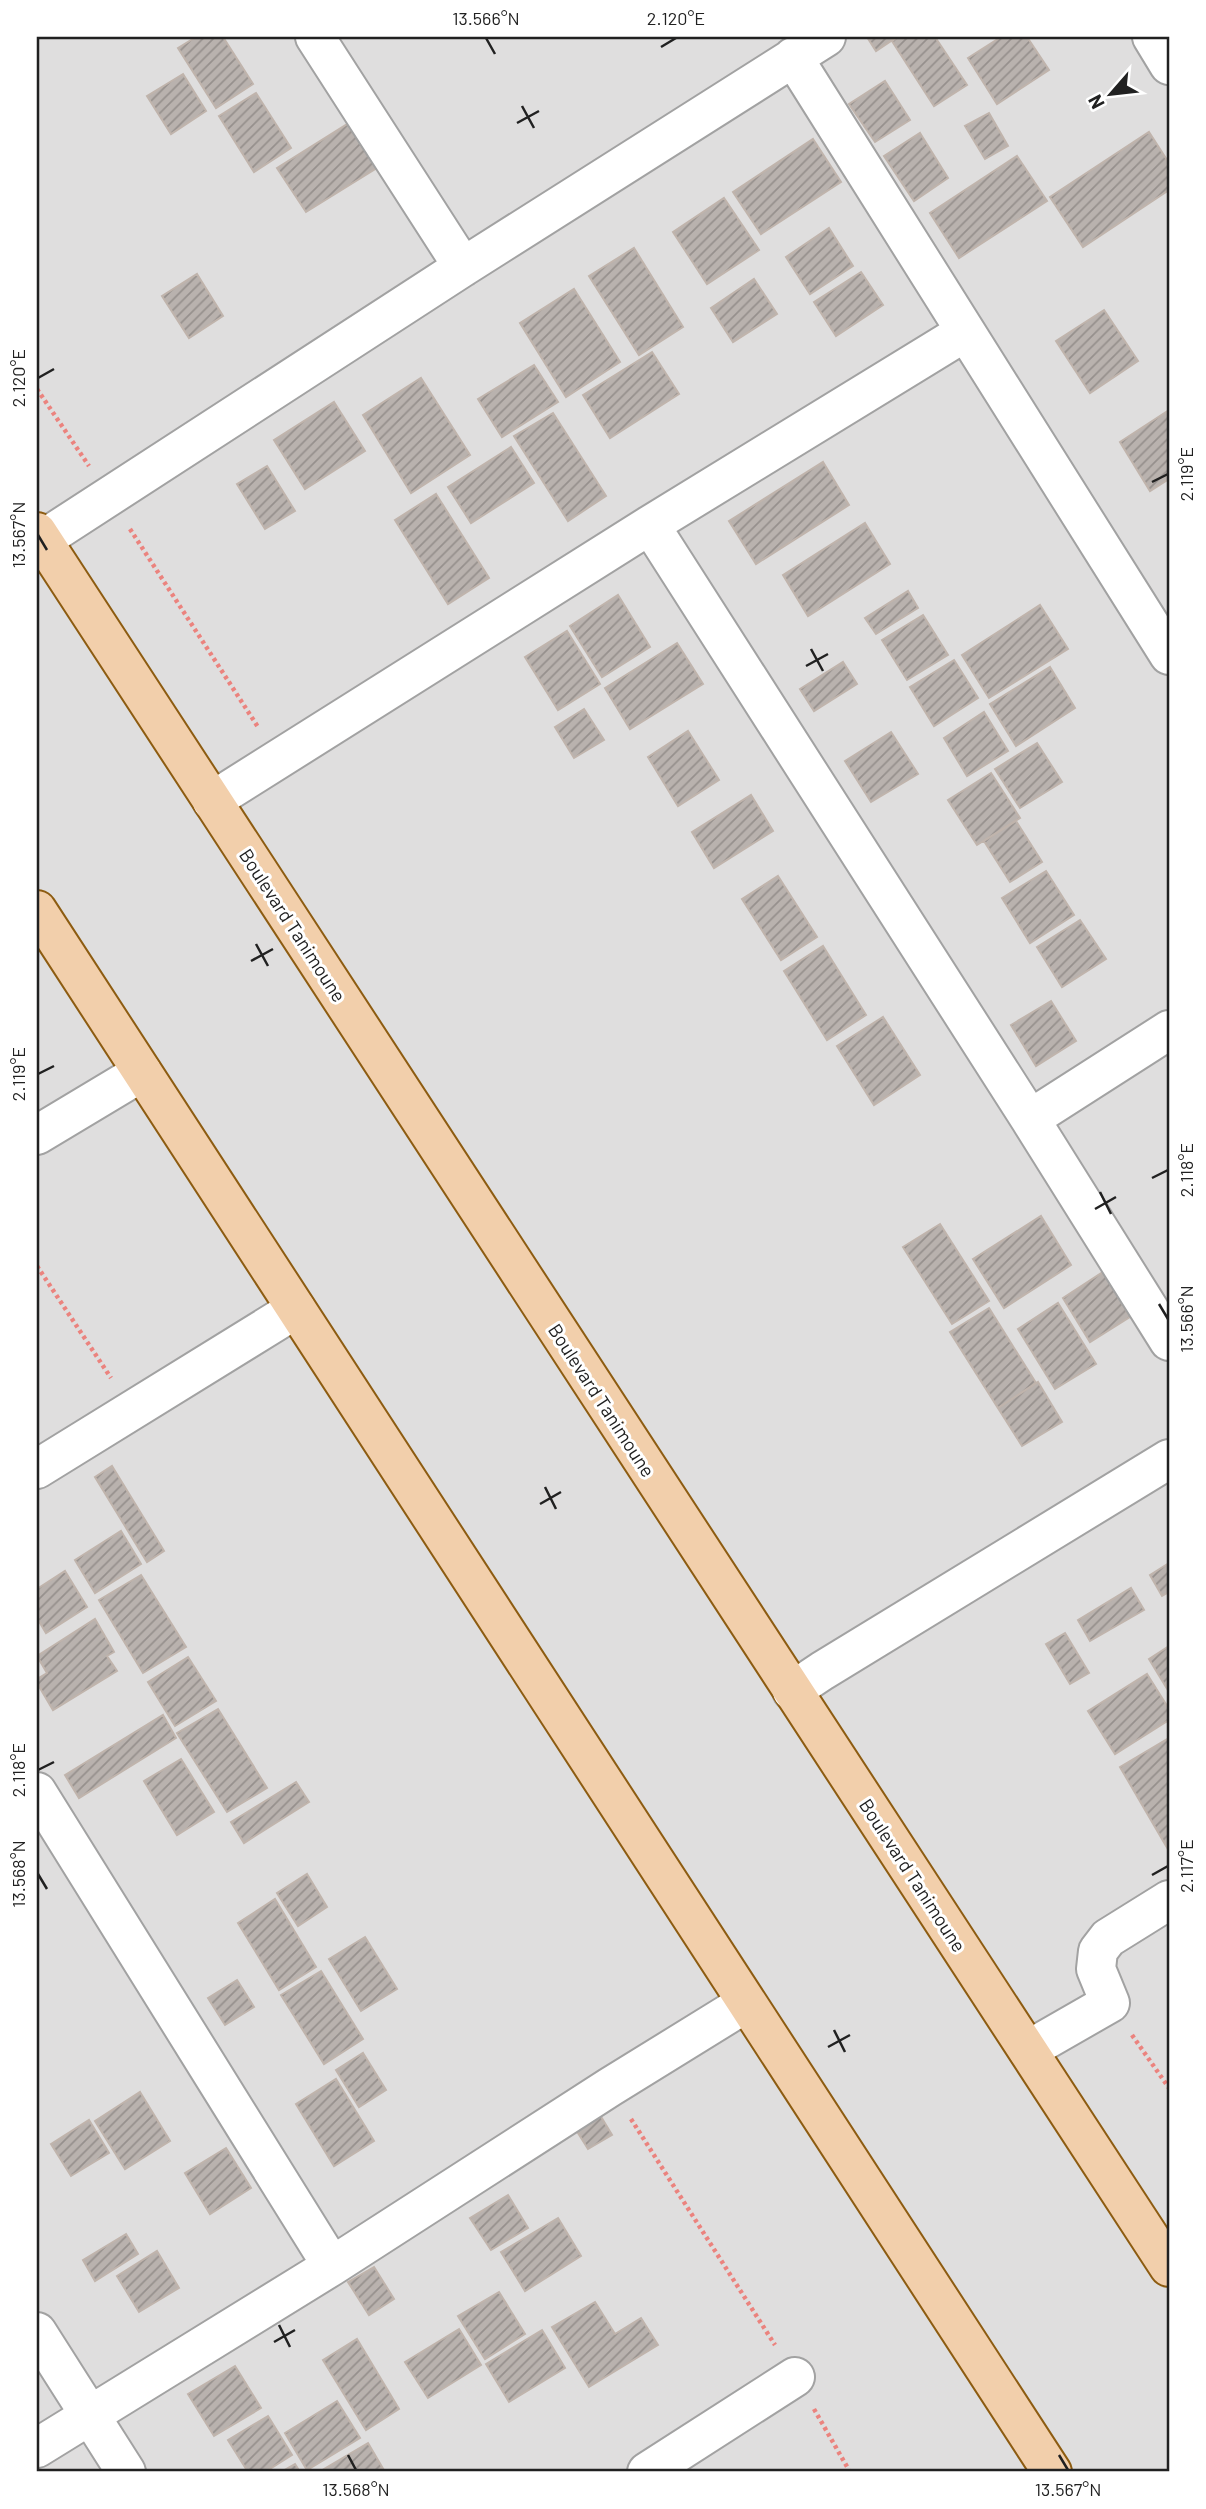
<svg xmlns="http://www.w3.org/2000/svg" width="1206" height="2509" font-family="Barlow,sans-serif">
<defs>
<pattern id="building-hatch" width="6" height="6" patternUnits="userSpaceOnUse" patternTransform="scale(1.75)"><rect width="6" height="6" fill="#b9b2ae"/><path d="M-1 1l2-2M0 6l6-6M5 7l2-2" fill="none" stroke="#96908d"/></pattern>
</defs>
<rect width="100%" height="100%" fill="#f0ede8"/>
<path fill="#dfdede" d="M37 37H1169V2472H37Z"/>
<path fill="url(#building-hatch)" stroke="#c0b4ac" stroke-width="2" d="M196 37H223L253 84 216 108 178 48Z
M867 37H897L876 51Z
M898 37H935L967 85 934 106 892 41Z
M1001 37H1027L1049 70 997 104 968 58Z
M183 74 206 111 171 134 147 96Z
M885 81 910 120 875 142 849 104Z
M256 93 291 148 254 172 219 116Z
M989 113 1008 146 985 159 965 126Z
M349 123 377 168 306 212 277 168Z
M1149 132 1169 163V190L1083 247 1050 197Z
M920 133 948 178 914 201 884 156Z
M813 139 841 182 761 234 733 192Z
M1017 156 1047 201 959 258 930 213Z
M724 198 759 250 707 284 673 232Z
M829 228 853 266 810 294 786 257Z
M634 248 683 327 639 355 589 276Z
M861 272 883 305 836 336 814 302Z
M197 274 223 316 189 338 162 296Z
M754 279 777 314 733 342 711 308Z
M574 289 620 362 566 397 520 323Z
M1104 310 1138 361 1090 393 1056 341Z
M652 352 679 394 610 438 583 395Z
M534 365 558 402 502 437 478 399Z
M421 378 470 455 411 493 363 415Z
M334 402 365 451 305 489 274 440Z
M1169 410V479L1150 491 1120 442Z
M553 413 606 496 568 521 514 436Z
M511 447 534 483 471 523 448 487Z
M823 462 849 505 756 564 729 521Z
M267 466 295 511 265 529 237 484Z
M436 494 489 578 448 604 395 520Z
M865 523 890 564 808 616 783 575Z
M908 591 918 608 876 634 865 618Z
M618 595 650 647 602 677 570 626Z
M1040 605 1068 649 989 698 962 655Z
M923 615 948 655 907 680 882 640Z
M567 631 600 684 558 710 525 657Z
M677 643 703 684 630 729 605 688Z
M954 660 978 698 934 726 910 687Z
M843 662 857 684 814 711 800 689Z
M1050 667 1075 708 1016 746 990 704Z
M584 709 604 740 574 758 555 727Z
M984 712 1008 751 967 776 944 738Z
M688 731 719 780 678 806 648 757Z
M891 732 918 774 871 802 845 761Z
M1037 743 1062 782 1020 808 995 769Z
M991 773 1020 818 977 845 948 800Z
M751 795 773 831 714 868 692 832Z
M1016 821 1042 862 1010 882 984 841Z
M1046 871 1074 915 1030 943 1002 898Z
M778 876 817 937 781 960 742 899Z
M1080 920 1106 959 1062 987 1037 947Z
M823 946 866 1015 827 1040 784 971Z
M1051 1001 1076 1041 1036 1066 1011 1025Z
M883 1017 920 1075 874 1105 837 1046Z
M1041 1216 1071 1265 1004 1308 973 1259Z
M940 1224 989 1301 952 1324 903 1247Z
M1103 1272 1130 1317 1090 1342 1063 1298Z
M1058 1303 1096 1364 1055 1389 1018 1329Z
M989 1308 1036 1383 998 1408 950 1332Z
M1038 1382 1062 1422 1022 1446 998 1408Z
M112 1466 164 1551 147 1562 95 1477Z
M121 1531 141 1564 95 1593 75 1560Z
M1169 1563V1592L1162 1596 1150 1575Z
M65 1571 87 1607 46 1633 37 1618V1589Z
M141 1575 186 1647 143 1673 99 1600Z
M1131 1588 1144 1610 1090 1641 1078 1620Z
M95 1619 114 1652 107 1656 117 1671 53 1710 37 1683V1679L47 1673 37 1656Z
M1065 1633 1089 1673 1070 1684 1046 1644Z
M1169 1646V1692L1149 1659Z
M188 1657 216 1701 175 1726 148 1682Z
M1147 1674 1169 1709V1720L1115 1754 1088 1711Z
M218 1709 267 1788 227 1812 177 1733Z
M163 1715 176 1738 79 1798 65 1775Z
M1169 1738V1851L1120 1767Z
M181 1759 214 1812 177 1835 144 1781Z
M296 1782 309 1802 244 1843 231 1822Z
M307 1874 327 1907 298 1926 277 1893Z
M275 1899 316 1967 279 1990 238 1923Z
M365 1937 397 1989 361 2011 329 1959Z
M321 1971 363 2039 324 2064 281 1995Z
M237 1980 254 2007 225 2025 208 1998Z
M363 2053 386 2090 359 2107 336 2070Z
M336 2079 374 2141 334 2166 296 2104Z
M140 2092 170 2141 125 2169 95 2121Z
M597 2110 612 2135 588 2149 573 2125Z
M89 2120 109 2153 71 2176 51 2144Z
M226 2148 251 2188 210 2214 185 2173Z
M508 2195 528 2228 491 2250 470 2218Z
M558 2218 581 2256 525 2291 501 2252Z
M126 2234 138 2254 95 2281 83 2260Z
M157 2251 179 2288 139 2312 117 2276Z
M374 2267 394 2299 369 2315 348 2282Z
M499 2292 525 2334 485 2359 458 2316Z
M595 2302 615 2334 641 2318 658 2345 589 2387 552 2327Z
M459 2329 481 2365 428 2398 405 2362Z
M542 2330 565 2368 509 2402 486 2364Z
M357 2339 399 2409 366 2430 323 2360Z
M235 2366 261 2408 214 2436 188 2394Z
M337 2401 360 2438 307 2470 285 2433Z
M268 2416 292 2455 265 2472H248L228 2440Z
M368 2443 385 2472H319Z
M295 2464 300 2472H281Z"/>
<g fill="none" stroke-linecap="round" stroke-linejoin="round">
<defs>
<path id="minor" d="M315 37 463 267
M1152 37 1169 65
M793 57 1169 655
M650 525 1030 1119 1169 1341
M42 540 463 267 826 37
M212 801 650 525 965 332
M1030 1119 1169 1030
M37 1135 142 1072
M37 1469 296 1309
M792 1691 822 1671 1169 1459
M37 1792 332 2266
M1028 2050 1110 2003 1096 1969 1098 1951 1108 1938 1169 1900
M37 2332 126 2472
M37 2448 332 2266 610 2087 746 2003
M647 2472 795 2377"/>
<path id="major" d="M37 532 1169 2267
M37 910 1052 2472"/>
</defs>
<use href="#minor" stroke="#a2a2a2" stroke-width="42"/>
<use href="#major" stroke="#8d5c11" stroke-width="42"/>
<path stroke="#eb837e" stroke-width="4.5" stroke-dasharray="3.5 3.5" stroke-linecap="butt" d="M37 389 89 466
M130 529 258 727
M37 1266 111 1378
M1132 2035 1169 2088
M631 2119 775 2345
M814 2409 850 2472"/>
<use href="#minor" stroke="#fff" stroke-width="38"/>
<use href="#major" stroke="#f2cfab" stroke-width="38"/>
</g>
<path fill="none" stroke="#212121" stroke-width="2.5" d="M486 38 495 54M661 47 676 38M522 106 534 128M517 123 539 111M38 378 54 369M1152 482 1168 474M38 535 47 550M811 649 823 671M806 666 828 654M256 944 268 966M251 961 273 949M38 1074 54 1066M1152 1178 1168 1170M1100 1192 1111 1214M1095 1209 1116 1197M1159 1304 1168 1319M545 1487 556 1509M540 1504 561 1492M38 1770 54 1762M38 1874 47 1889M1152 1875 1168 1866M834 2030 845 2052M828 2047 850 2035M279 2325 290 2347M274 2342 295 2330M348 2455 356 2470M1059 2455 1068 2470"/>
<g text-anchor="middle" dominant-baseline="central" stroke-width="6" stroke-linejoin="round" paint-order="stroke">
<g font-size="19" fill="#212121" stroke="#fff">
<text transform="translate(293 925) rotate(57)">Boulevard Tanimoune</text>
<text transform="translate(602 1400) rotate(57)">Boulevard Tanimoune</text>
<text transform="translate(913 1875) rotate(57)">Boulevard Tanimoune</text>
</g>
</g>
<rect width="1206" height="2509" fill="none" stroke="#ffffff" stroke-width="77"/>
<g transform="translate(1111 94) rotate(242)" stroke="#ffffff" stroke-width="5" paint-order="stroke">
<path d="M0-5L12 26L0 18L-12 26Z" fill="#212121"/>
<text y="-10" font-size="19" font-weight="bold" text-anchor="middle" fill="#212121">N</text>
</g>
<rect x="38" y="38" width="1130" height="2432" fill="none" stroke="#212121" stroke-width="2.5"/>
<g font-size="18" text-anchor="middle" fill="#212121">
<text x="486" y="25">13.566°N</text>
<text x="676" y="25">2.120°E</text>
<text transform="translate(19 378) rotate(-90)" y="6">2.120°E</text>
<text transform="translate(1187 474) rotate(-90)" y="6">2.119°E</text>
<text transform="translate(19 535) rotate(-90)" y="6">13.567°N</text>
<text transform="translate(19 1074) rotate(-90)" y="6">2.119°E</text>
<text transform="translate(1187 1170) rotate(-90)" y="6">2.118°E</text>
<text transform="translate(1187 1319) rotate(-90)" y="6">13.566°N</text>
<text transform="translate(19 1770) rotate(-90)" y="6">2.118°E</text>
<text transform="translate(1187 1866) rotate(-90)" y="6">2.117°E</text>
<text transform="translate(19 1874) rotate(-90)" y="6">13.568°N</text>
<text x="356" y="2496">13.568°N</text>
<text x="1068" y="2496">13.567°N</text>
</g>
</svg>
